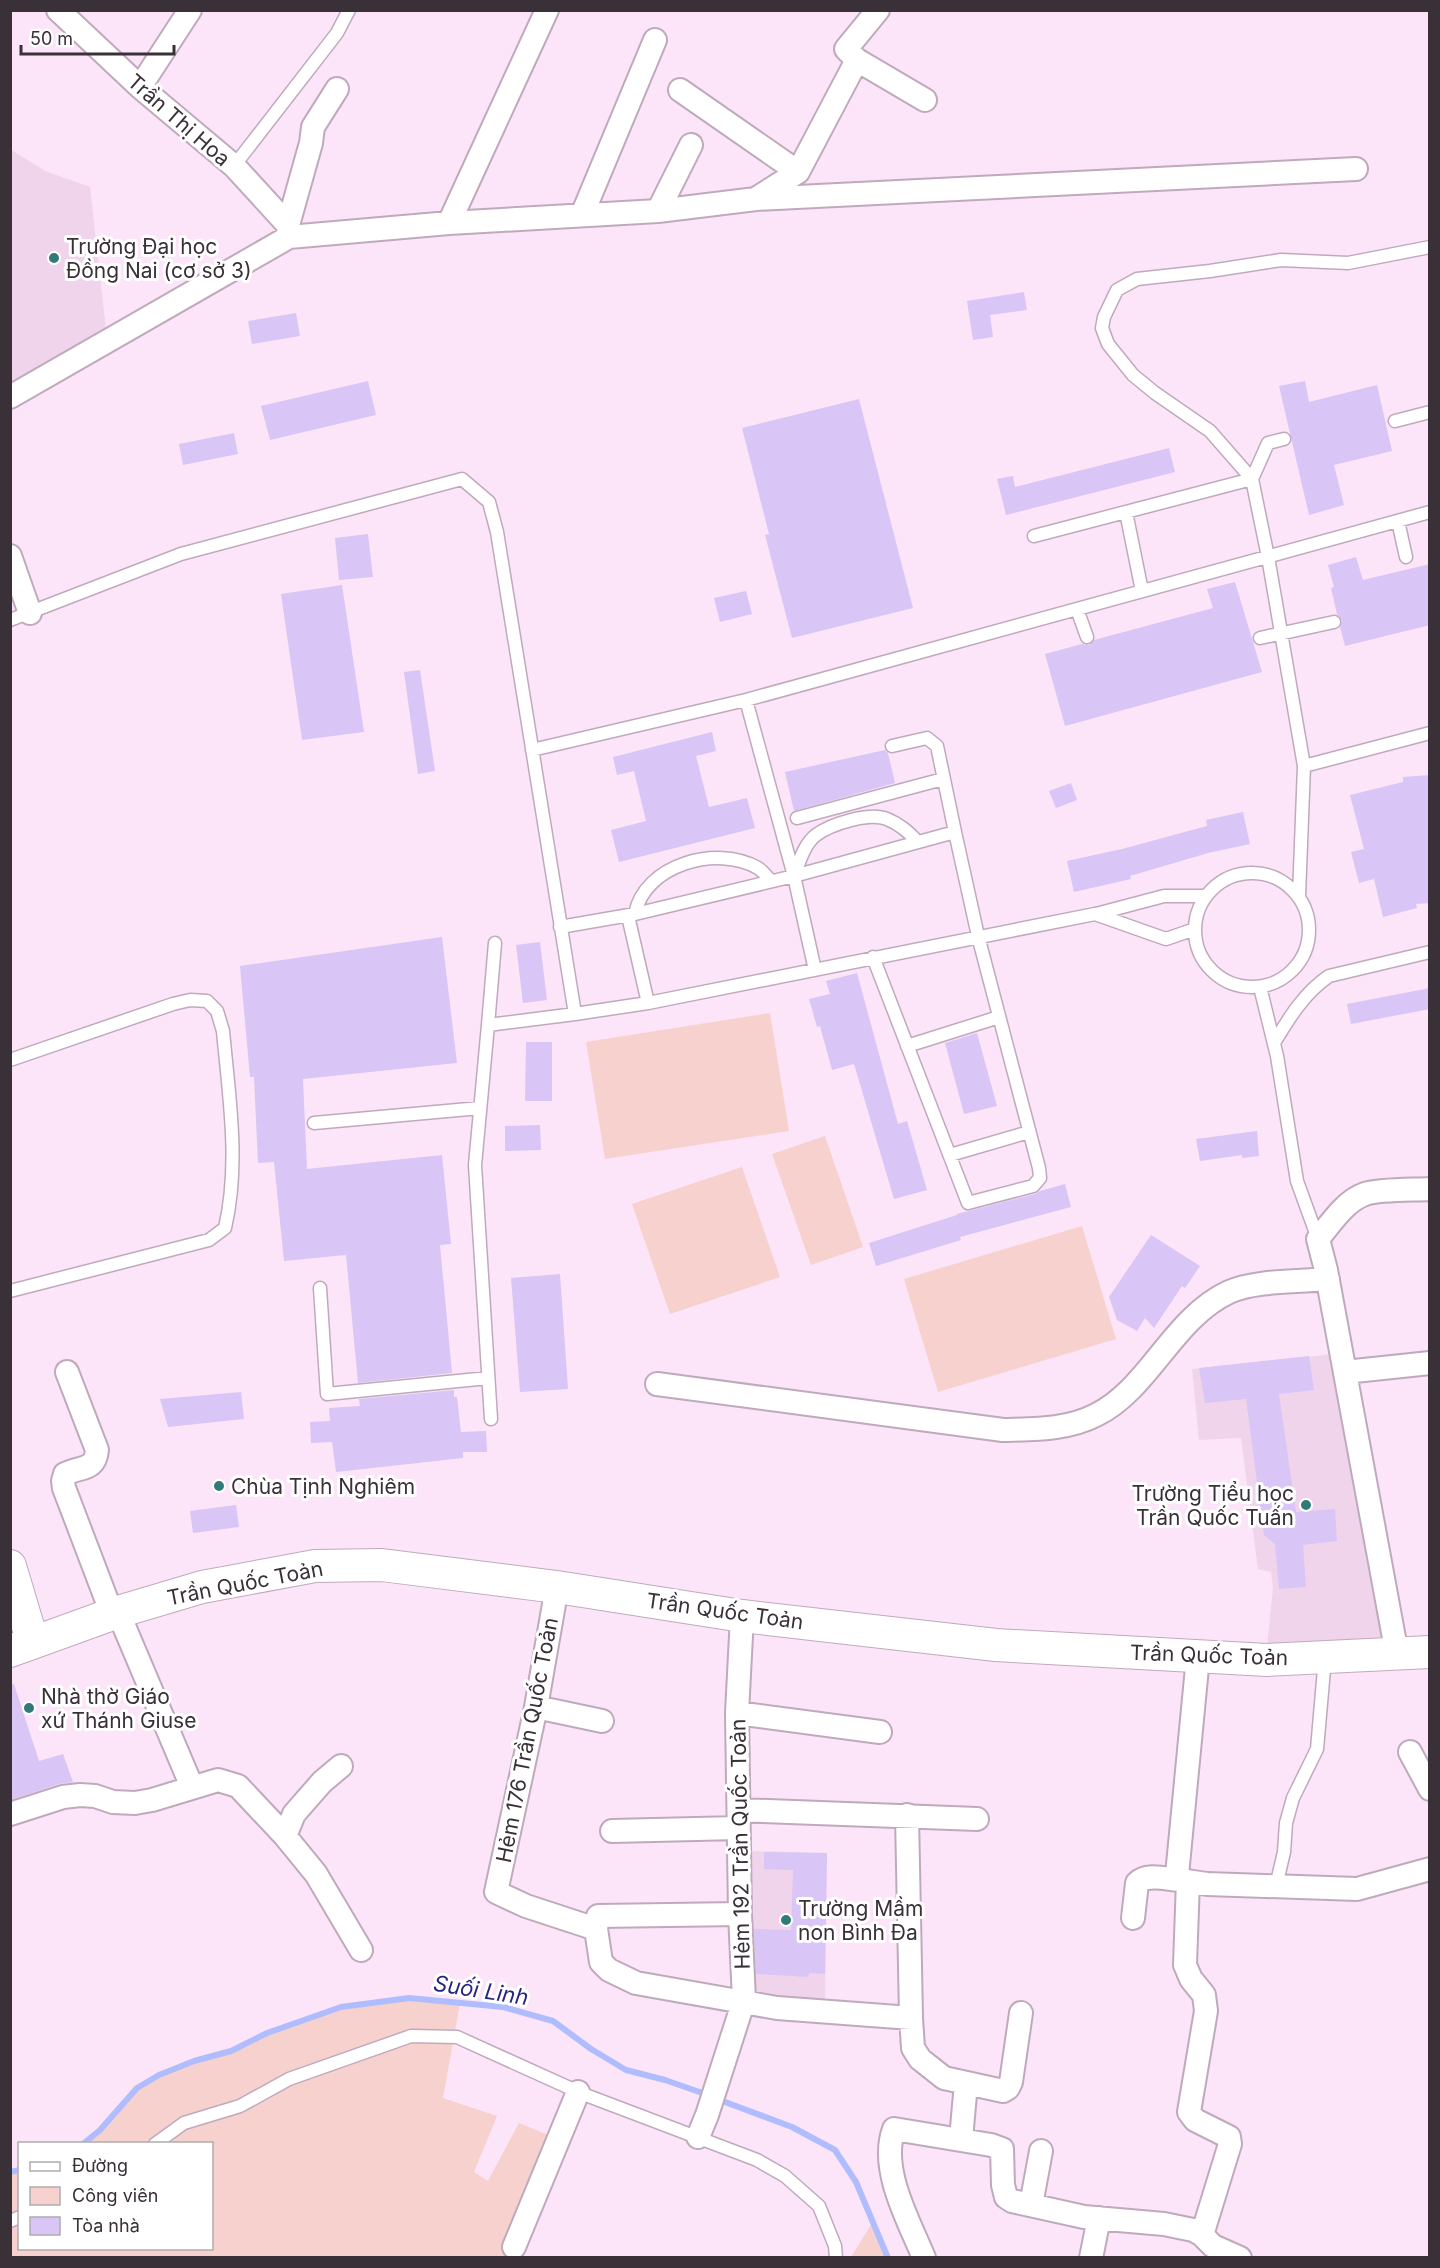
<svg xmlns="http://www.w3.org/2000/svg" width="1440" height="2268" font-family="Inter,sans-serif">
<rect width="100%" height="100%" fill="#fce5f8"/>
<path fill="#f0d4ec" d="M10 149 45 171 90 187 106 330 11 382Z
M1334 1354 1388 1641 1267 1647 1273 1588 1271 1572 1258 1569 1241 1438 1199 1440 1192 1369Z
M749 1851 827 1853 825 2004 752 1993V1898Z"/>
<path fill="#f6d1cd" d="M770 1013 789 1131 605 1159 586 1042Z
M825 1136 863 1247 811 1265 772 1154Z
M742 1167 780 1277 670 1314 632 1204Z
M1082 1226 1116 1339 938 1392 904 1279Z
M409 1998 460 2003 443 2098 497 2116 474 2172 488 2181 519 2123 551 2136 515 2257H11L10 2171 19 2168 20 2248H212V2144L83 2143 100 2130 137 2088 159 2075 194 2061 231 2051 267 2033 341 2007Z
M874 2220 888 2257H851Z"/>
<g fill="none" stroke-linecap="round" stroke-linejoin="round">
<path stroke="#afbcfd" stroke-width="6" d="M717 2099 792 2127 835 2150 856 2182 888 2258
M83 2144 100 2130 137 2088 159 2075 194 2061 231 2051 267 2033 341 2007 409 1998 503 2007 553 2021 591 2049 626 2070 665 2080 708 2095
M10 2172 20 2170"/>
</g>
<path fill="#d9c5f6" d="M1024 292 1027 310 990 315 993 337 973 340 967 301Z
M296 313 300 336 252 344 248 321Z
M368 381 376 415 270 440 261 406Z
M1305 381 1309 402 1377 385 1392 451 1334 465 1344 505 1309 515 1279 386Z
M859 399 913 608 792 638 765 535 769 534 742 428Z
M234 433 238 454 183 465 179 444Z
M1169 448 1175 472 1006 515 997 479 1013 476 1015 487Z
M368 534 373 577 339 580 335 538Z
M1356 557 1363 580 1430 564V625L1345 646 1340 627 1342 621 1337 614 1331 588 1334 587 1328 565Z
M1235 582 1262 672 1065 726 1045 654 1082 644 1089 645 1094 640 1213 608 1207 589Z
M342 585 364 732 302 740 281 594Z
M746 591 752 614 720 622 714 598Z
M420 670 435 771 418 774 404 672Z
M712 732 716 751 696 756 709 807 747 798 755 828 619 862 611 830 646 821 634 771 617 775 613 757Z
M885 750 888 753 895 783 794 811 785 772Z
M1430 775V903L1416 904 1417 908 1383 917 1374 879 1359 883 1351 852 1364 849 1350 795 1403 782V777Z
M1071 783 1077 800 1056 808 1049 791Z
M1243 812 1250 844 1208 853 1130 876 1131 879 1074 892 1067 861 1122 849 1207 826 1206 820Z
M442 937 457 1063 303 1079 307 1169 442 1155 451 1244 440 1245 452 1373 358 1383 346 1255 284 1261 274 1162 258 1163 254 1077H250L240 966Z
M540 942 547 1000 523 1003 516 945Z
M857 973 898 1124 907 1121 927 1190 894 1199 854 1064 832 1070 820 1026 817 1027 809 999 830 994 826 981Z
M1430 988V1009L1351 1024 1347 1004Z
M977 1033 997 1106 964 1114 945 1043Z
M526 1042H552V1101H525Z
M540 1125 541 1150 505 1151V1126Z
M1257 1131 1259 1156 1242 1158V1155L1200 1161 1196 1139Z
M1065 1184 1071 1207 960 1237 961 1240 876 1266 869 1243 957 1215V1214L1035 1194 1040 1191Z
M1151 1235 1200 1266 1185 1288 1182 1286 1154 1328 1145 1318 1137 1331 1117 1320 1109 1297Z
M560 1274 568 1389 520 1392 511 1278Z
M1309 1356 1314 1390 1279 1394 1296 1512 1335 1509 1337 1541 1303 1545 1306 1587 1279 1589 1275 1544 1264 1535 1246 1399 1205 1403 1199 1368Z
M454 1390V1397H457L461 1432 486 1431 487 1452H463V1458L336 1472 332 1442 311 1443 310 1422 330 1421 329 1408 360 1406 359 1399Z
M241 1392 244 1419 168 1427 160 1399Z
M236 1505 239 1527 193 1533 190 1511Z
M14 1684 39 1761 63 1754 73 1782 59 1784 10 1800V1685Z
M764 1852 827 1853 825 1974 809 1973 808 1977 756 1974 754 1929 791 1930 793 1870 764 1869Z"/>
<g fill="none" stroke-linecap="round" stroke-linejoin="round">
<defs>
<path id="lane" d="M234 166 337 33 349 10
M1395 421 1430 412
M1126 512 1142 591
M1398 521 1406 557
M1034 536 1252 479 1268 443 1284 439
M1077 609 1087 637
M10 620 181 554 462 479 489 502 497 532 575 1014 648 1003 1095 914 1166 939 1195 929
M1260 638 1334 622
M746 700 794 876 815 970
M892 746 927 738 937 746 955 832
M532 750 746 700 1430 512
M1304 766 1430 733
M797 818 943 779
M1195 930a57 57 0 1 1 114 0a57 57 0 1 1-114 0Z
M794 876C799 863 804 844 816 835 831 824 869 812 887 819 899 824 908 831 917 841
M1299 896 1304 766 1268 557 1252 479 1210 431 1155 393 1133 375 1108 344 1102 328 1104 317 1117 290 1137 279 1210 271 1281 260 1348 263 1430 247
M635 914C644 865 717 844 758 868 763 871 767 877 771 881
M1096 914 1164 896H1206
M628 916 648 1003
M560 927 635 914 794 876 955 832 978 936 1039 1168 1040 1178 1033 1186 968 1203 873 957
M1260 987 1277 1056 1297 1181 1318 1239
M488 1025 495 943
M1274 1043C1289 1018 1304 993 1329 976L1430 952
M907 1046 999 1017
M10 1060 173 1004 190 1000 207 1001 217 1011 223 1031C229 1097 240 1163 225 1228L209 1240 10 1291
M314 1123 480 1108
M950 1155 1029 1132
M320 1288 327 1394 488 1378
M491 1419 475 1165 488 1025 575 1014
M1276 1886 1284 1852 1286 1823 1293 1798 1317 1749 1325 1658
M155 2144 184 2123 240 2106 289 2079 411 2036 457 2037 583 2094 757 2160 785 2176 819 2206 835 2246 836 2258
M10 2221 20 2217"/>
<path id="street" d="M58 10 140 87 234 166 288 225 289 237
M857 60 925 100
M140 87 190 10
M680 90 798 172
M757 198 798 172 857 60 846 49 878 10
M658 211 691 145
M582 215 655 40
M449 223 547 10
M288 225 311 143 313 127 337 89
M10 397 289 237 449 223 658 211 756 199 1356 169
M10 556 30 613
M67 1372 97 1450C95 1471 81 1466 65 1474L63 1481 64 1488 112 1614
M1345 1372 1430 1363
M657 1384 1003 1430C1034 1429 1067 1430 1096 1415 1149 1389 1173 1318 1229 1292 1256 1280 1298 1282 1328 1279
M557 1587 536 1707 496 1892 526 1906 596 1929 598 1916 740 1914
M118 1612 192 1787
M1397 1654 1326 1270 1318 1239C1331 1223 1345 1201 1365 1194 1379 1189 1413 1190 1430 1189
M1198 1657 1177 1875 1179 1880 1207 1884 1357 1889 1430 1869
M536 1707 602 1721
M737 1713 880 1732
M1410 1752 1430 1789
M739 1810 977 1819
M10 1814 63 1797 80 1795 95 1796 113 1802 135 1803 152 1800 218 1780 238 1786 285 1836 316 1874 361 1950
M612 1831 738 1828
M285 1836 294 1814 322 1782 341 1766
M1188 1881 1185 1965 1191 1979 1204 1995 1206 2011 1189 2112 1195 2120 1229 2137 1230 2144 1202 2235
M1133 1918 1137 1883C1147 1873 1166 1879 1179 1880
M596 1929 601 1962 609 1970 636 1983 777 2008 911 2018 907 1815
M911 2018 913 2048 920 2059 944 2078 1003 2091 1008 2088 1011 2082 1021 2013
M698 2137 707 2115 744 2000 740 1914 737 1713 742 1616
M961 2139 966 2083
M1031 2205 1041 2151
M514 2247 578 2092
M924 2258C909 2221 879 2169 894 2129L991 2145 1002 2149 1003 2185 1006 2197 1012 2201 1084 2217 1164 2224 1193 2230 1202 2235 1213 2246 1240 2258
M1091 2258 1099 2218"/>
<path id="secondary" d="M10 1566 33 1643
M10 1651 118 1612 202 1587 315 1566 382 1565 557 1587 742 1616 996 1645 1267 1660 1430 1652"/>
</defs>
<use href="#lane" stroke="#bfaabc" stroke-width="15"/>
<use href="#street" stroke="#bfaabc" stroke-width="26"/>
<use href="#secondary" stroke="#bfaabc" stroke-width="34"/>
<use href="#lane" stroke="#fff" stroke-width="12"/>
<use href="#street" stroke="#fff" stroke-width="22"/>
<use href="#secondary" stroke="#fff" stroke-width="32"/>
</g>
<g fill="#317a78" stroke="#fff" stroke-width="2">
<circle cx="54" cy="258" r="6"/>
<circle cx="219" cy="1486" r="6"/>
<circle cx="1306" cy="1505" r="6"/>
<circle cx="29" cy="1708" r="6"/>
<circle cx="786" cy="1920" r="6"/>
</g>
<g text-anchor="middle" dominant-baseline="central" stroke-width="6" stroke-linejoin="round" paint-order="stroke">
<g font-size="21" fill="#393038" stroke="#fff">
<text transform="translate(179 120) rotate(41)">Trần Thị Hoa</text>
<text transform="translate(245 1583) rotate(-11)">Trần Quốc Toản</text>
<text transform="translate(725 1611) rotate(8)">Trần Quốc Toản</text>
<text transform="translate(1209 1655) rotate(2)">Trần Quốc Toản</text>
<text transform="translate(527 1740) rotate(-79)">Hẻm 176 Trần Quốc Toản</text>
<text transform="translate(740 1844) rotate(-91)">Hẻm 192 Trần Quốc Toản</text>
</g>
<g font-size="21" fill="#393038" stroke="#fff" text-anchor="start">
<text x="66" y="246">Trường Đại học<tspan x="66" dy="24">Đồng Nai (cơ sở 3)</tspan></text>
<text x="231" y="1486">Chùa Tịnh Nghiêm</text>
<text x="1294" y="1493" text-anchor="end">Trường Tiểu học<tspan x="1294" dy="24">Trần Quốc Tuấn</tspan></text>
<text x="41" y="1696">Nhà thờ Giáo<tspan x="41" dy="24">xứ Thánh Giuse</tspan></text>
<text x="798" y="1908">Trường Mầm<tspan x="798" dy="24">non Bình Đa</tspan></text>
</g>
<g font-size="22" font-style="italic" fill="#27257f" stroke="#fff">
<text transform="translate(481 1990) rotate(9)">Suối Linh</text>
</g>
</g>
<rect width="1440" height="2268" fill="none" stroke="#393038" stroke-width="24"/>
<rect x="18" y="2142" width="195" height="108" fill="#ffffff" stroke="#b0acaf" stroke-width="1.5"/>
<rect x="30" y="2162" width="30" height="9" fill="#ffffff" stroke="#b0acaf" stroke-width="1.5"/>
<text x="72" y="2172" font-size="18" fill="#393038">Đường</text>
<rect x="30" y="2187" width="30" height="18" fill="#f6d1cd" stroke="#b0acaf" stroke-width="1.5"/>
<text x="72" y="2202" font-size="18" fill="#393038">Công viên</text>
<rect x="30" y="2217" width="30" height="18" fill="#d9c5f6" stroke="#b0acaf" stroke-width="1.5"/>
<text x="72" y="2232" font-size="18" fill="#393038">Tòa nhà</text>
<path d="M21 45v9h153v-9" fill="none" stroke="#393038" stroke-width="3"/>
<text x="30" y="45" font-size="18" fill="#393038" stroke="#ffffff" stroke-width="4.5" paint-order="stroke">50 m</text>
</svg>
